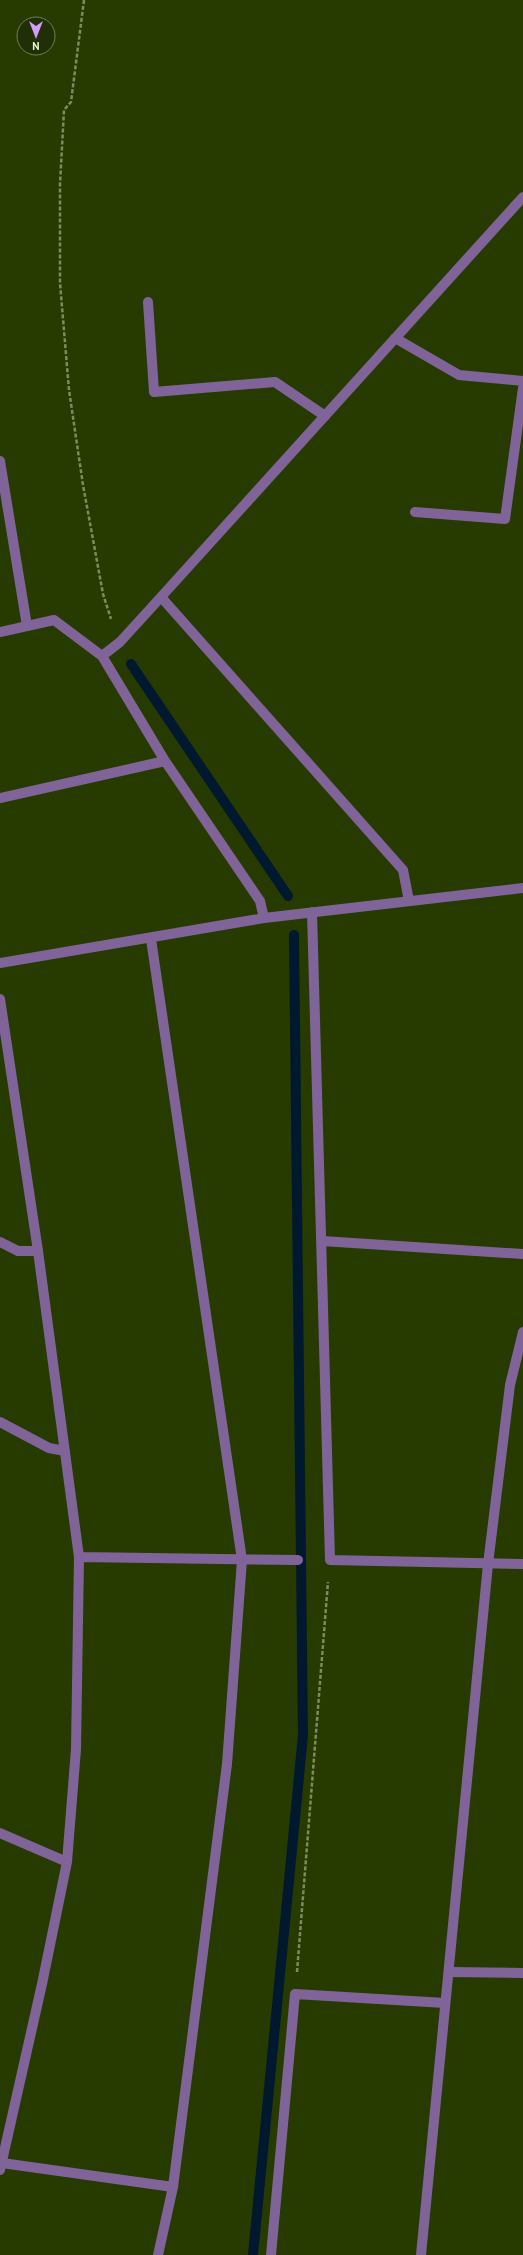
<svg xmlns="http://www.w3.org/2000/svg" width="523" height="2255" font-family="'PT Sans',sans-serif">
<rect width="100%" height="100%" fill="#273b00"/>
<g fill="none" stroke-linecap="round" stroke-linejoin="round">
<path stroke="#01192f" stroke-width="10" d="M131 664 288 896
M253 2255 303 1735 294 935"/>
<path stroke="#7b8d5e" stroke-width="2.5" stroke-dasharray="4 2" stroke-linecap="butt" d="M84 0 71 102 64 110 60 184V283L69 390 83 485 103 594 111 619
M297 1972 328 1582"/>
<path stroke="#806499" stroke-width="10" d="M148 302 154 392 275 382 325 416
M0 461 27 626
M0 1242 18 1251H38
M449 1972 523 1973"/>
<path stroke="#806499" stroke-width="10" d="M395 338 459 375 523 381
M415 512 505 519 523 388
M161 597 403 870 409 901
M0 632 54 620 102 656 165 761 260 901 264 918
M102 656 120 642 161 597 523 197
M0 798 165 761
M312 912 330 1560 523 1564
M151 939 242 1560 227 1764 173 2187 158 2255
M0 963 264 918 523 888
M0 999 38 1251 79 1557 76 1749 67 1862 42 1984 0 2170
M322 1241 523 1254
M0 1422 49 1448 65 1451
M79 1557 298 1560
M0 1833 67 1862
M2 2163 173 2187
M271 2255 295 1994 445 2003"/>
<path stroke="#806499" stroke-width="10" d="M421 2255 488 1564 510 1385 523 1332"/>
</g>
<g transform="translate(36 36) rotate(180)"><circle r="19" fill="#202f05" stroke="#707f59"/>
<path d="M0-3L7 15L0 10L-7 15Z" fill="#d19dfe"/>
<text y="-6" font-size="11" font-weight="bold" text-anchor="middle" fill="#e8f6d8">N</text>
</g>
</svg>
